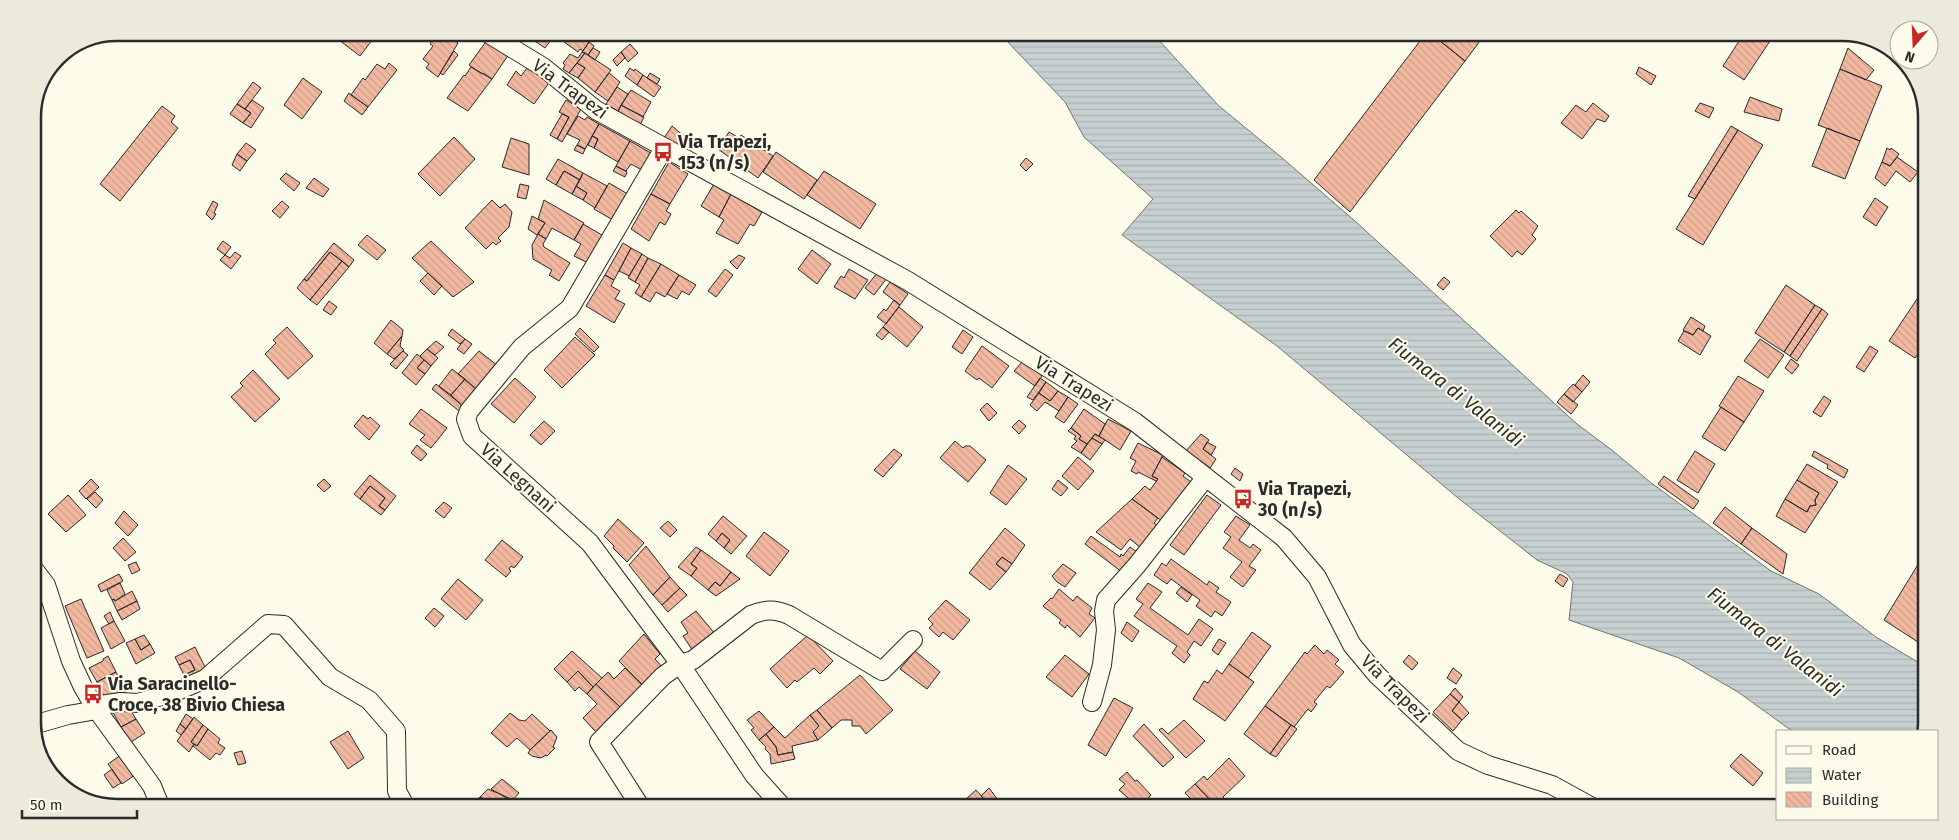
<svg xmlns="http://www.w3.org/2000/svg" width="1959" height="840" font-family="'Fira Sans',sans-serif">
<defs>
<pattern id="water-rules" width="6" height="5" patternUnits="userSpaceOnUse" patternTransform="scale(1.25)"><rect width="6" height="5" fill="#c7d0d0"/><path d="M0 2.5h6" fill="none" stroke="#abb3b3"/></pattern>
<pattern id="building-back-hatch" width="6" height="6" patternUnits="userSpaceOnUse" patternTransform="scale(1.25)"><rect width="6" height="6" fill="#f2b8a0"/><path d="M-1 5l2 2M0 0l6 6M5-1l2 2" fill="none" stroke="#d09e8a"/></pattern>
</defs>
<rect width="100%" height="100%" fill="#fdfbea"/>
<path fill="url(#water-rules)" stroke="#74746e" d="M1002 36H1155L1219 106 1281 157 1355 221 1577 424 1613 451 1650 482 1771 571 1819 594 1876 637 1921 664 1920 731H1792L1738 692 1679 658 1569 620 1573 582 1567 574 1537 560 1458 498 1277 346 1122 235 1153 199 1084 137 1065 102Z"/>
<path fill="url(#building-back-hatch)" stroke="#2b2b2b" d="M330 33H365L373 39 360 56Z
M437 34H448L447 35 458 43 438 77 426 68 429 64 423 59 433 46 430 44Z
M529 34H553L554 36 545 48 533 40 534 38Z
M570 34H579L589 42 583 51 580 49 578 52 564 42Z
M1423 37H1435L1465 61 1350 212 1314 180Z
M1435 37H1483L1465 61Z
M1741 38H1772L1744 80 1723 66Z
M488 39 509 54 492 79 483 73 482 74 469 65Z
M589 42 594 46 588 55 582 52Z
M630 44 638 53 628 62 621 52Z
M593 48 600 52 595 60 588 55Z
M1848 48 1874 70 1866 80 1840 69Z
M454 51 458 55 443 75 440 73Z
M582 52 585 53 569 73 563 69 565 65 563 63 570 54 578 58Z
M621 52 625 58 617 66 613 60Z
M585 53 611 70 595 92 578 78 585 68 577 63Z
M389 63 397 70 368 107 351 95 363 78 365 80 377 64 385 69Z
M577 63 585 68 578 78 569 73Z
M530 64 551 80 534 104 507 85 516 71 521 76Z
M471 67 492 79 468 111 447 98 464 75 465 76Z
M1639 67 1656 76 1651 85 1636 74Z
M630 68 634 71 635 69 643 75 637 85 625 76Z
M1840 69 1882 86 1860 141 1818 125Z
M609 73 620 82 608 101 595 92Z
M650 73 660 79 657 84 647 78Z
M643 75 661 87 654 97 637 85Z
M303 78 322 92 302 119 284 105Z
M253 82 261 88 245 109 237 104Z
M617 87 628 94 618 111 606 104Z
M631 90 651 102 643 117 621 105Z
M349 93 368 107 362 115 344 101Z
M1750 97 1782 109 1779 121 1744 112Z
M252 100 264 108 251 128 243 123 251 113 245 109Z
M566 100 581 109 562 142 557 139 569 117 559 112Z
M1593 103 1609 116 1605 122 1597 119 1582 139 1561 123 1576 105 1586 112Z
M1700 103 1714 108 1709 118 1695 111Z
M237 104 251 113 243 123 230 114Z
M621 105 644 117 640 125 618 111Z
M162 106 175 116 171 122 178 128 120 201 100 184Z
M562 114 569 117 557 139 550 135Z
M578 116 585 120 587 117 599 124 585 149 577 145 580 140 567 134Z
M599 124 630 141 618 162 594 148 598 139 592 136Z
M672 126 685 137 679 145 664 138Z
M1731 126 1738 130 1695 199 1688 196Z
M1827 128 1860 141 1845 179 1812 166Z
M1738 130 1763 145 1703 245 1676 229Z
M729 132 739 138 741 135 773 156 758 178 718 149Z
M592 136 598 139 594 148 588 145Z
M454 137 475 159 440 196 418 174Z
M511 138 529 144V175L502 167Z
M630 141 656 156 647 173 631 164 626 171 616 166Z
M246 143 256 150 247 161 237 154Z
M577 145 585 149 583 154 574 150Z
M1887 148 1890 150 1891 148 1899 154 1890 166 1882 162Z
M776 152 817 180 804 199 763 172Z
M237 154 247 161 240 171 232 165Z
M1897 157 1918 172 1910 182 1896 171 1885 186 1875 178 1882 162 1890 166Z
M1026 158 1033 164 1026 171 1020 165Z
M558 159 583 173 580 180 564 171 556 185 546 179Z
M669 162 688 174 670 204 651 194Z
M616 166 627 172 625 177 613 171Z
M564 171 580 180 572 194 556 185Z
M824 171 876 204 860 229 807 195Z
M286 173 300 183 294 191 280 179Z
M583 173 607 186 595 208 583 200 587 193 576 186Z
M314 178 329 189 323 197 306 188Z
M609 183 633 197 618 223 594 209Z
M520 184 529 186 526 199 517 197Z
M714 184 731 194 719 217 701 206Z
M576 186 587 193 583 200 572 194Z
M651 194 670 204 666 211 671 214 665 225 660 222 649 241 631 229Z
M731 194 762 212 754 226 750 224 738 244 716 233 724 220 719 217Z
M1875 198 1888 207 1876 226 1863 217Z
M492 200 500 208 505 204 512 212 509 227 498 238 501 241 496 245 493 242 486 249 465 228Z
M544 200 584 223 574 240 552 228 546 239 538 234 545 223 538 219Z
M213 201 218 204 214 213 216 214 212 220 206 214Z
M282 201 289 207 280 218 272 211Z
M1516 210 1519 213 1521 211 1538 226 1532 235 1536 239 1522 255 1517 251 1512 257 1490 236Z
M532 216 545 223 537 235 528 229Z
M583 224 607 238 592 265 574 256 581 244 574 240Z
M538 234 546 239 543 244 544 247 570 263 559 281 549 275 552 270 533 259 532 245Z
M367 235 386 250 377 260 358 245Z
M223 241 231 247 225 255 217 249Z
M431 241 474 282 453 297 412 258Z
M334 243 354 260 349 267 330 252 307 281 304 279Z
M623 243 631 248 614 280 605 275Z
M631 248 642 254 629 276 619 271Z
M812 250 831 264 817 284 798 269Z
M235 252 241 256 231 269 220 260 225 255 230 258Z
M330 252 342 261 310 300 297 288 304 279 307 281Z
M642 254 648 258 635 282 628 278Z
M739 255 745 258 737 269 730 262Z
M648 258 661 264 641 297 635 293 640 285 635 282Z
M342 261 349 267 317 305 310 300Z
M661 264 679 275 665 297 656 292 650 302 641 297Z
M725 269 733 275 716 297 708 291Z
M849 269 868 280 855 299 834 287 841 276 844 278Z
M878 272 887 278 874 295 865 288Z
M428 273 442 286 434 295 420 281Z
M605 275 614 280 611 286 620 291 615 299 625 304 614 323 586 306Z
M679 275 696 285 689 295 682 291 677 299 667 294Z
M1444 277 1450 282 1443 290 1437 285Z
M890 282 908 294 900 305 883 292Z
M1786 285 1815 305 1784 352 1755 333Z
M1925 287 1924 345 1915 358 1889 341Z
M894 300 900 305 886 324 877 317 884 309 886 311Z
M329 301 337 307 331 315 323 310Z
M1815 305 1822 309 1790 356 1784 352Z
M899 307 923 327 907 347 883 327Z
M1822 309 1828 314 1797 361 1790 356Z
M1691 317 1705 326 1703 331 1698 328 1693 335 1683 330Z
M391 320 403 330 402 336 387 354 374 343Z
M287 327 313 356 288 379 265 354 276 343 273 340Z
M883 327 889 332 882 340 876 335Z
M580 328 599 347 594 352 575 334Z
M1698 328 1711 336 1700 355 1678 341 1684 331 1693 335Z
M452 329 465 339 460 344 448 335Z
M963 330 973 337 962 354 952 347Z
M402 336 400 346 404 350 394 359 387 354Z
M575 337 595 355 562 388 544 370Z
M465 339 472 344 464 354 457 349Z
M1760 339 1784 355 1768 378 1744 361Z
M436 341 444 347 435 355 427 349Z
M982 346 1009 366 992 388 979 378 977 380 965 371Z
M1870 346 1878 351 1864 372 1856 367Z
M427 349 438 358 431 366 420 356Z
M403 351 408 355 396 369 390 364Z
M479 351 498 366 477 390 458 374Z
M417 354 424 360 417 368 425 374 416 385 402 373Z
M1791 359 1799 365 1792 374 1785 368Z
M424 360 431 366 425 374 417 368Z
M1023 361 1042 376 1035 386 1014 371Z
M452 369 465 379 451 395 439 386Z
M253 370 280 399 255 422 231 397 243 386 240 383Z
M1583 375 1590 382 1582 392 1575 385Z
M1738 376 1764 391 1744 422 1719 406Z
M515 378 536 397 514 423 491 404Z
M1040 378 1046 382 1033 400 1027 397Z
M465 379 477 390 463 406 451 395Z
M1046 382 1058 391 1050 401 1039 393Z
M436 384 463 406 459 411 432 389Z
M1573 384 1582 392 1573 402 1564 394Z
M1058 391 1068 397 1059 411 1045 402 1037 411 1030 405 1039 393 1050 401Z
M1564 394 1578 405 1571 414 1557 402Z
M1824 396 1831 401 1821 417 1813 412Z
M1068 397 1078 404 1064 423 1055 417Z
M987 403 997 413 989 421 980 410Z
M1721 407 1744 422 1725 451 1702 437Z
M421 409 447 428 431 448 420 440 425 435 409 424Z
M1084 409 1105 424 1099 436 1095 434 1087 444 1079 439 1081 436 1071 428Z
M363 415 368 419 370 417 380 426 369 440 354 426Z
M1108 419 1131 431 1120 450 1099 436Z
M1019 420 1026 426 1019 434 1012 427Z
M544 421 555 431 541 445 530 435Z
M1071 428 1081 436 1079 439 1087 444 1081 453 1071 447 1077 441 1074 439 1076 436 1068 431Z
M1095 434 1105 440 1102 444 1092 438Z
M1201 434 1209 440 1203 449 1216 459 1210 468 1186 451Z
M1092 438 1102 444 1090 460 1081 453Z
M955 441 963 448 965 446H970L986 460 968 482 940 458Z
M1207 442 1216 447 1211 455 1203 449Z
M1138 443 1163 455 1152 476 1158 479 1156 481 1138 472 1137 474 1131 471 1136 461 1130 458Z
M417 445 427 454 421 461 411 453Z
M894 449 902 455 883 477 874 470Z
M1695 451 1715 464 1698 493 1677 480Z
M1814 451 1848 470 1844 478 1827 468 1828 465 1812 456Z
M1078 457 1094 471 1078 490 1062 476Z
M1162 457 1185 473 1183 476 1191 482 1162 521 1132 499 1145 486 1150 490 1158 479 1152 476Z
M1807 464 1838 482 1805 533 1776 516 1785 499 1807 512 1810 506 1816 505 1815 500 1819 493 1797 480Z
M1008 465 1027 479 1006 505 990 493Z
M1235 468 1243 474 1240 481 1231 474Z
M370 475 396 496 385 510 379 506 385 498 370 486 360 499 354 494Z
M1664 476 1699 501 1693 509 1658 484Z
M91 479 99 487 86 499 79 491Z
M324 479 331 486 324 492 317 485Z
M1058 480 1068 488 1061 496 1052 489Z
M1797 480 1819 493 1815 500 1816 505 1810 506 1807 512 1785 499Z
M370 486 385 498 379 506 385 510 381 515 360 499Z
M95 492 103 500 96 508 87 499Z
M68 495 86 515 66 532 48 514Z
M1207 495 1221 505 1184 555 1170 545Z
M1132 499 1158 518 1154 523 1157 525 1141 548 1130 539 1121 550 1096 532Z
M444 502 452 508 444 518 435 511Z
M1725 507 1752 528 1741 544 1713 523Z
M124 511 138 525 128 536 115 523Z
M723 516 747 536 731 554 724 548 730 540 722 533 716 541 708 534Z
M1236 516 1250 525 1239 540 1250 548 1253 544 1261 550 1249 566 1256 570 1243 587 1230 577 1242 562 1223 548 1231 537 1224 532Z
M618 519 644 543 627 562 613 548 614 546 604 536Z
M668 521 677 530 670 537 660 528Z
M1005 528 1025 545 1012 564 1002 557 996 564 1006 572 990 590 969 573Z
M1752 528 1787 554 1783 574 1741 544Z
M764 532 789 551 770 576 746 556Z
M722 533 730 540 724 548 716 541Z
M1091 536 1120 557 1121 554 1123 556 1130 547 1141 555 1126 575 1085 544Z
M123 538 136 552 125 561 113 548Z
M502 540 523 557 514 568 511 566 509 569 511 571 506 577 485 560Z
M646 546 670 577 653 595 629 565Z
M696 547 701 550 691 564 697 568 691 576 678 567Z
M701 550 731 572 720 586 715 582 708 590 691 576 697 568 691 564Z
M1002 557 1012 564 1006 572 996 564Z
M1922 558 1921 644 1884 620Z
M1171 559 1207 585 1209 581 1219 588 1216 592 1231 602 1222 616 1215 611 1211 617 1196 606 1200 600 1171 579 1167 584 1154 575 1162 563 1166 566Z
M136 562 140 570 132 574 128 565Z
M1063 564 1076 573 1065 587 1057 582 1052 576Z
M731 572 740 579 716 596 708 590 715 582 720 586Z
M119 574 123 581 101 592 98 585Z
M1560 574 1568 579 1563 587 1555 581Z
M670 577 680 588 662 605 653 595Z
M458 579 483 600 466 620 441 599Z
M120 583 125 594 115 601 114 599 112 600 107 590Z
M1148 583 1162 592 1150 608 1188 635 1199 619 1213 629 1201 646 1194 641 1187 652 1190 655 1184 663 1172 653 1177 646 1134 616 1143 604 1136 599Z
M1181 587 1192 595 1187 602 1176 593Z
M680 588 687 595 668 612 662 605Z
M1059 589 1073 601 1077 596 1092 608 1089 614 1095 618 1080 637 1067 625 1065 628 1059 623 1061 620 1043 606 1051 598 1052 599Z
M132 591 137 601 117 611 112 600 114 599 115 601Z
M81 599 104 651 87 658 65 606Z
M946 600 970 620 953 640 943 632 939 637 929 628 933 624 928 619Z
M137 601 140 609 122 620 117 611Z
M434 608 444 616 435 627 425 618Z
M696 611 716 635 693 651 683 636 688 633 681 622Z
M110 612 114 621 109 624 104 616Z
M114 621 125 641 111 649 101 628Z
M1127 622 1139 631 1132 642 1121 633Z
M1252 632 1271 646 1248 678 1229 664Z
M644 634 660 654 655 659 664 669 646 689 619 661Z
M144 635 150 644 141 650 135 639Z
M808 635 833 661 820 674 814 668 797 682 795 680 787 688 770 669Z
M135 639 141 650 150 644 155 653 136 664 126 643Z
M1219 639 1226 643 1218 655 1212 650Z
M1315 645 1324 654 1327 650 1339 660 1335 664 1344 672 1330 688 1327 686 1314 702 1317 704 1311 712 1308 709 1294 727 1265 706 1305 652 1307 654Z
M34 646 39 656 33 658V647Z
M195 647 208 673 188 684 184 675 195 670 190 660 179 665 175 657Z
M572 651 602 678 593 687 578 671 567 682 554 669Z
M915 651 940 672 927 689 900 669Z
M1065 655 1089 674 1072 697 1046 677Z
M1409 655 1418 663 1412 670 1403 662Z
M108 656 116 672 97 682 89 668 103 661V659Z
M190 660 195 670 184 675 179 665Z
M1229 664 1254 682 1225 721 1193 699 1204 681 1208 683 1217 670 1222 674Z
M625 668 643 685 620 707 596 684 608 672 614 679Z
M1453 668 1462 675 1456 684 1447 678Z
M578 671 593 687 587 694 579 687 575 691 567 682Z
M116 672 126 692 106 700 97 682Z
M860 675 893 710 866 734 860 726H852V720H841L832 728 817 710Z
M596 684 620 707 596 732 583 718 597 704 587 694Z
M1455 688 1463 697 1459 702 1450 694Z
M1450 694 1459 702 1452 711 1462 720 1453 731 1433 712Z
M1114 698 1133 708 1106 756 1088 745Z
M1459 702 1469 713 1462 720 1452 711Z
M128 706 136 719 121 727 111 709Z
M1265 706 1291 725 1270 754 1244 734Z
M817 710 832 728 818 740 813 732 819 726 810 715Z
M759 711 774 727 759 740 751 730 754 728 747 720Z
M510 713 519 720 525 721 532 714 550 731 530 750 517 738 507 747 491 733Z
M186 714 193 719 186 729 180 724Z
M810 715 819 726 813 732 818 740 792 746 793 752 778 755 776 747 766 734 774 727 785 738Z
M194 717 203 725 191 742 194 744 189 752 177 741Z
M136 719 145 733 131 742 121 727Z
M1184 720 1205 741 1186 758 1159 730 1162 728 1168 734Z
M180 724 186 729 181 735 176 731Z
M1144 724 1174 757 1163 767 1133 736Z
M203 725 208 729 197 746 191 742Z
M1291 725 1297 729 1276 757 1270 754Z
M208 729 220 739 218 743 225 748 220 755 216 753 210 760 193 746 194 744 197 746Z
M551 730 557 737 553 747 555 748 547 756 546 755 541 758 532 756 528 753 530 750Z
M348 731 364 758 348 769 330 742Z
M766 734 776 747 778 755 793 752 795 759 771 764 770 754 765 749 766 747 759 740Z
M42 741 48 764H46L38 742Z
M242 751 246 763 238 765 234 753Z
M1741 754 1763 773 1753 786 1730 766Z
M121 755 135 775 122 784 108 764Z
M1229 758 1245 776 1223 797 1227 801 1223 805H1215L1195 784 1204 776 1207 780Z
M112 769 121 783 113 788 104 775Z
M1127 772 1135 781 1137 780 1151 795 1145 802 1147 805H1136L1119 790 1125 784 1119 779Z
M502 779 519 793 512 801 491 789Z
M1195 784 1215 805H1197L1185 793Z
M989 788 1001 804H989L981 796Z
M488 789 509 798 507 803H491L480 797Z
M976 790 985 800 981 804H971L966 799Z
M480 797 491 803 474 802Z"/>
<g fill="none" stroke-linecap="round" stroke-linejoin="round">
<defs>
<path id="minor" d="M489 34 543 67 596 110 908 281 1135 422 1284 538 1317 577 1352 645 1377 675 1458 751 1488 765 1552 785 1592 807
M664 148 570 308 522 347 469 411 466 419 472 436 590 543 680 664 754 775 780 804
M33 568 46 585 71 661 83 687 94 706 152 786 158 801
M1092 702 1102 665 1106 630 1104 611 1106 600 1137 565 1206 477
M94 706 121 702 138 703 175 692 205 679 268 624 284 625 330 677 369 700 396 731 397 791 403 802
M33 725 68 715 97 710
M638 803 599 742 663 676 680 664 693 660 751 615C765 609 775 609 789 615L882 671 913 640"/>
</defs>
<use href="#minor" stroke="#2b2b2b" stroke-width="20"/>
<use href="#minor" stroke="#fdfbea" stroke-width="18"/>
</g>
<defs>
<symbol id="bus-bare" viewBox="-9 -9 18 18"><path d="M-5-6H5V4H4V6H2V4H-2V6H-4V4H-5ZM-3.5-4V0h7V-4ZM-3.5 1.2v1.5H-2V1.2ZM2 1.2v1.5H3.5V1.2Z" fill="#c62828" stroke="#fdfbea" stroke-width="2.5" paint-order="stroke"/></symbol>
</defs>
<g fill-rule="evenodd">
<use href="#bus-bare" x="649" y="138" width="28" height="28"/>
<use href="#bus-bare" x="1229" y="485" width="28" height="28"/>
<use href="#bus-bare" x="79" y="680" width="28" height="28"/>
</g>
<g text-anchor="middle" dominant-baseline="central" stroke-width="4" stroke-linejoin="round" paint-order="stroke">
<g font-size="18" fill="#2b2b2b" stroke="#fdfbea">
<text transform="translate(570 89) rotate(36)">Via Trapezi</text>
<text transform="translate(1074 384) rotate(32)">Via Trapezi</text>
<text transform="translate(518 478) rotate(42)">Via Legnani</text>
<text transform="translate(1395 689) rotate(45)">Via Trapezi</text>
</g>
<g font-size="18" font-weight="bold" fill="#2b2b2b" stroke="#fdfbea" text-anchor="start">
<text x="678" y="142">Via Trapezi,<tspan x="678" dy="21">153 (n/s)</tspan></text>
<text x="1258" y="489">Via Trapezi,<tspan x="1258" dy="21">30 (n/s)</tspan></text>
<text x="108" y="684">Via Saracinello-<tspan x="108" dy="21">Croce, 38 Bivio Chiesa</tspan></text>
</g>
<g font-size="19" font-style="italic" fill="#2b2b2b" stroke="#fdfbea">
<text transform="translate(1456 392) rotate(38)">Fiumara di Valanidi</text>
<text transform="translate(1775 642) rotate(38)">Fiumara di Valanidi</text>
</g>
</g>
<path d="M0 0H1959V840H0ZM117 41H1842A76 76 0 0 1 1918 117V723A76 76 0 0 1 1842 799H117A76 76 0 0 1 41 723V117A76 76 0 0 1 117 41Z" fill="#eceadb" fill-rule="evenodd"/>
<path fill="none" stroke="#2b2b2b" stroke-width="2.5" d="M117 41H1842A76 76 0 0 1 1918 117V723A76 76 0 0 1 1842 799H117A76 76 0 0 1 41 723V117A76 76 0 0 1 117 41Z"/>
<rect x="1776" y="730" width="162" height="90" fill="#fdfbea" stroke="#a9a89e"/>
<rect x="1786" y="746" width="25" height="8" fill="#fdfbea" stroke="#a9a89e"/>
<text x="1822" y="755" font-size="15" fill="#2b2b2b">Road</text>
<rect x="1786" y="768" width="25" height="15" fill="url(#water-rules)" stroke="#a9a89e"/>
<text x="1822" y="780" font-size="15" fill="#2b2b2b">Water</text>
<rect x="1786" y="792" width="25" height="15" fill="url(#building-back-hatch)" stroke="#a9a89e"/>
<text x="1822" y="805" font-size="15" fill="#2b2b2b">Building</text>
<g transform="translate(1914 45) rotate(199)"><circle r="24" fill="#fdfbea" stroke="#a9a89e"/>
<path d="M0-4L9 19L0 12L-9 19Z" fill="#c62828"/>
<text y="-8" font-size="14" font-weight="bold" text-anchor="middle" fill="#2b2b2b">N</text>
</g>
<path d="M22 810v8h115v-8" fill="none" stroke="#2b2b2b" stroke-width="2.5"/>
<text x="30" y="810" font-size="15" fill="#2b2b2b" stroke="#fdfbea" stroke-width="4" paint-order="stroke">50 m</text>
</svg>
